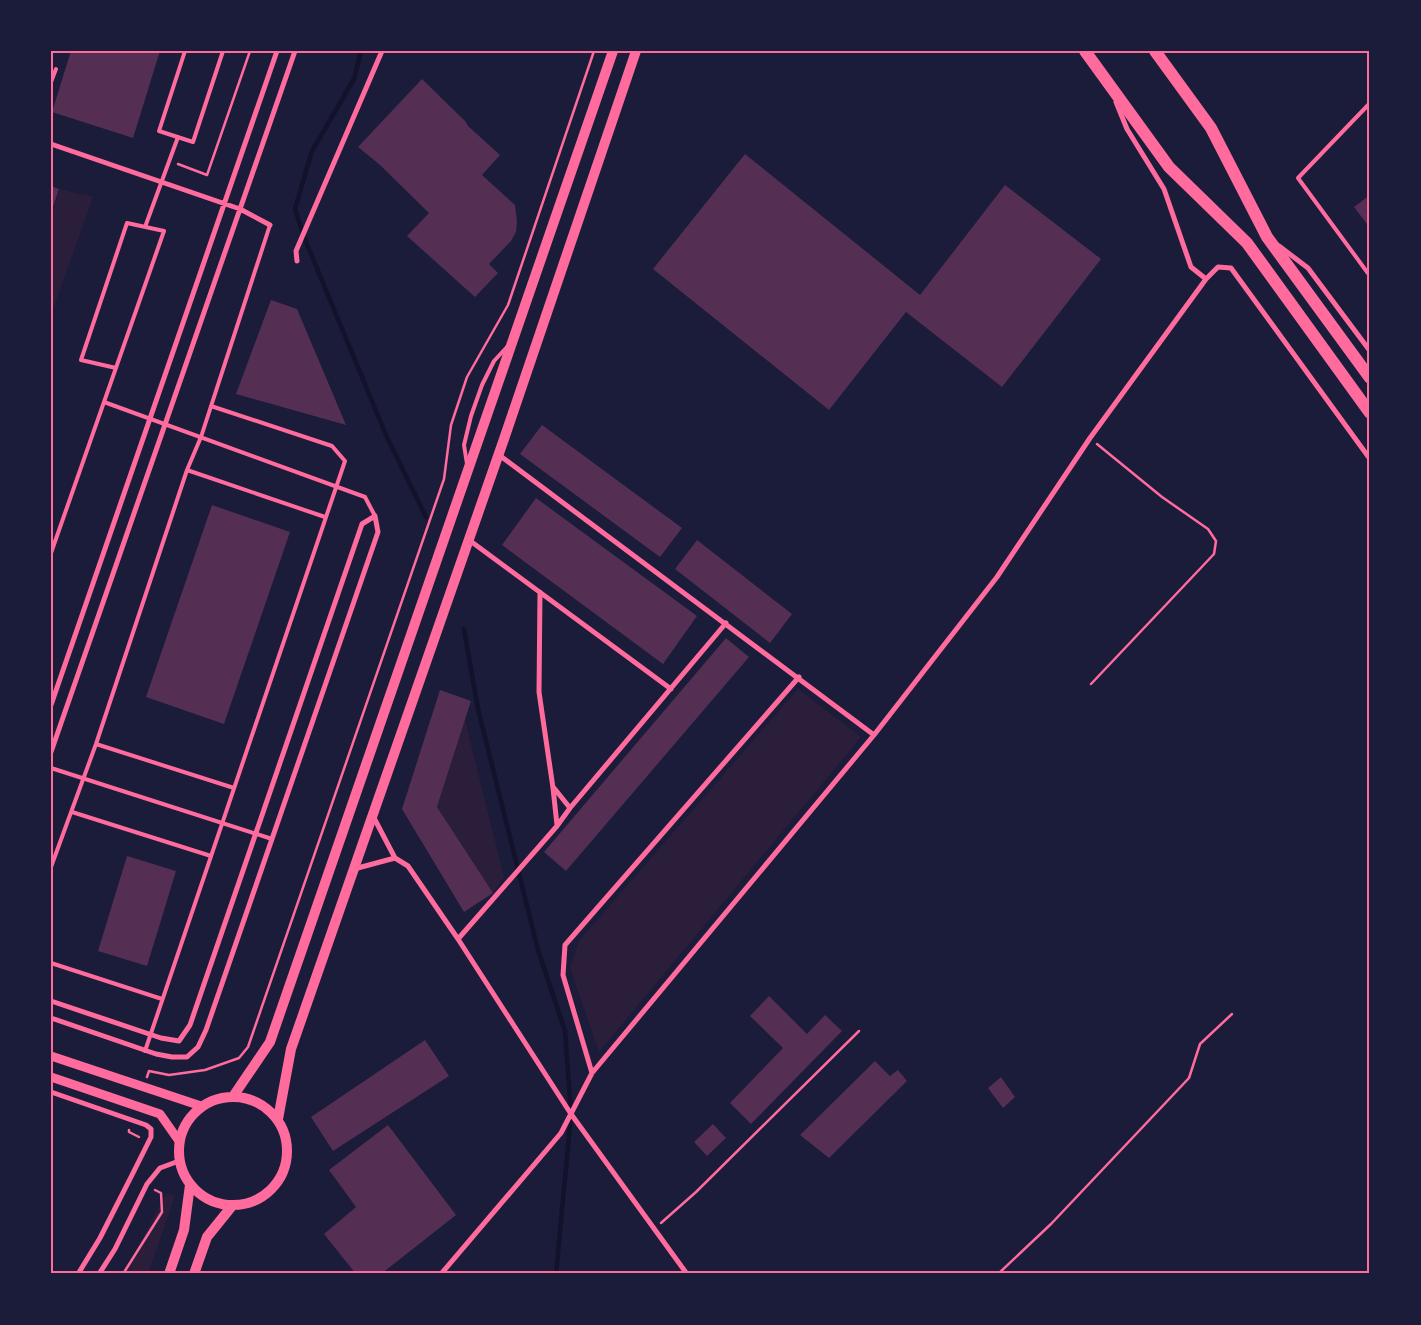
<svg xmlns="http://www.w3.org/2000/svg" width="1421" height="1325" font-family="Mulish,sans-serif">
<rect width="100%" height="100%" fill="#1b1b3a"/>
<path fill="#2a1e3b" d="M60 189 93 197 51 315V214Z
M798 689 861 737 599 1052 570 968 579 941Z
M465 720 504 877 493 893 437 807Z
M166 1193 175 1196 148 1274H120L132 1258Z"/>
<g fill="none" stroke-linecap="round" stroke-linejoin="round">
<path stroke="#12122b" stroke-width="4.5" d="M361 51 354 79 312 151 295 209 304 237 386 435 426 517
M464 629 478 709 538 950 565 1031 571 1114 556 1274"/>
</g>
<path fill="#542f53" d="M71 51H160L133 138 52 112Z
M422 79 465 121 468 126 500 155 482 175 515 205 517 222 516 232 511 241 489 264 498 273 475 297 407 236 429 213 380 165 358 147Z
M745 154 920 295 1005 185 1101 259 1002 387 906 312 829 410 653 269Z
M51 186 59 189 52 210H51Z
M1370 195V228L1354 207Z
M271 300 297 309 346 425 236 394Z
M542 425 682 528 660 557 520 454Z
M536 498 697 616 663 664 502 545Z
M212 505 290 532 224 724 146 697Z
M697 540 792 614 770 643 675 569Z
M726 638 749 657 566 871 544 852Z
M440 690 471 701 437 807 493 893 464 912 402 809Z
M127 856 176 871 147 966 98 951Z
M769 996 807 1034 825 1015 842 1031 751 1124 730 1103 783 1048 750 1016Z
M425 1040 449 1076 333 1151 311 1117Z
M875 1061 890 1076 898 1070 907 1081 829 1158 800 1135Z
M1001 1077 1015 1097 1003 1108 988 1088Z
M713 1124 726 1138 707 1156 694 1142Z
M388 1125 456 1215 381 1274H356L324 1234 356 1207 329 1170Z"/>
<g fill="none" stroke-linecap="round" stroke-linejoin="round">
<path stroke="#ff6b9d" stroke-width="2.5" d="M178 164 207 175 250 51
M1091 684 1214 554 1216 541 1208 529 1162 497 1097 444
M147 1077 149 1071 169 1075 205 1070 239 1058 248 1047 444 479 451 425 467 377 508 305 594 51
M129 1130V1132L139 1137
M661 1223 696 1192 859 1031
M123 1274 162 1212 161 1193 155 1190
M998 1274 1051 1224 1189 1078 1200 1044 1232 1014"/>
<path stroke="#ff6b9d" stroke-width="4" d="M185 51 159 131 193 142 223 51
M51 82 56 69
M1370 103 1298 178 1370 276
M145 227 178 137
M104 402 365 497 375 516
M467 464 464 445 471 416 482 385 494 361 507 347
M187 470 325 517
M51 553 164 231 127 223 81 360 116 368
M96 744 234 788
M51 768 272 839
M72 812 211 856
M51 867 96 744 187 470 201 437 270 225
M51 963 162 999
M145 1051 345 461 332 446 211 406"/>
<path stroke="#ff6b9d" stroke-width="5" d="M1116 102 1127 129 1164 189 1191 267 1206 279 1218 267 1231 268 1370 459
M51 144 240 209 270 225
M1279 246 1308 268 1370 351
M297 261 296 251 382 51
M499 455 874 735
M469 540 671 689
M540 592 539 692 553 788 557 825
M51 705 277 51
M51 752 295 51
M554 788 570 808
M373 816 395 858 408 866 458 939 571 1114 687 1274
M354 869 395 858
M458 939 557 826 570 808 726 623
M51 1001 161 1038 179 1041 190 1025 362 524 375 516 378 532 206 1030 198 1047 187 1057H172L156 1054 51 1018
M592 1073 563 975 565 945 799 677
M51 1092 146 1125 151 1129V1137L132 1175 100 1238 78 1274
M99 1274 115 1249 147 1184 160 1168 179 1161
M441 1274 561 1133 592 1073 874 735 997 577 1090 438 1206 279"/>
<path stroke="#ff6b9d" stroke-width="9" d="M51 1056 201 1106
M51 1077 160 1114 179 1141"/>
<path stroke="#ff6b9d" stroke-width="10" d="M234 1095 270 1042 613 51
M179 1151a54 54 0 1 1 108 0a54 54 0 1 1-108 0Z
M278 1119 291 1049 504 439 636 51
M169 1274 184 1230 190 1185
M194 1274 207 1237 232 1206"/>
<path stroke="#ff6b9d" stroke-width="12" d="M1085 51 1169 167 1247 243 1370 413
M1155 51 1211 128 1267 237 1370 378"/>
</g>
<rect width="1421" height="1325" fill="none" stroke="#1b1b3a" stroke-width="105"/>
<rect x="52" y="52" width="1316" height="1220" fill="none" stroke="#ff6b9d" stroke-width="2"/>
</svg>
